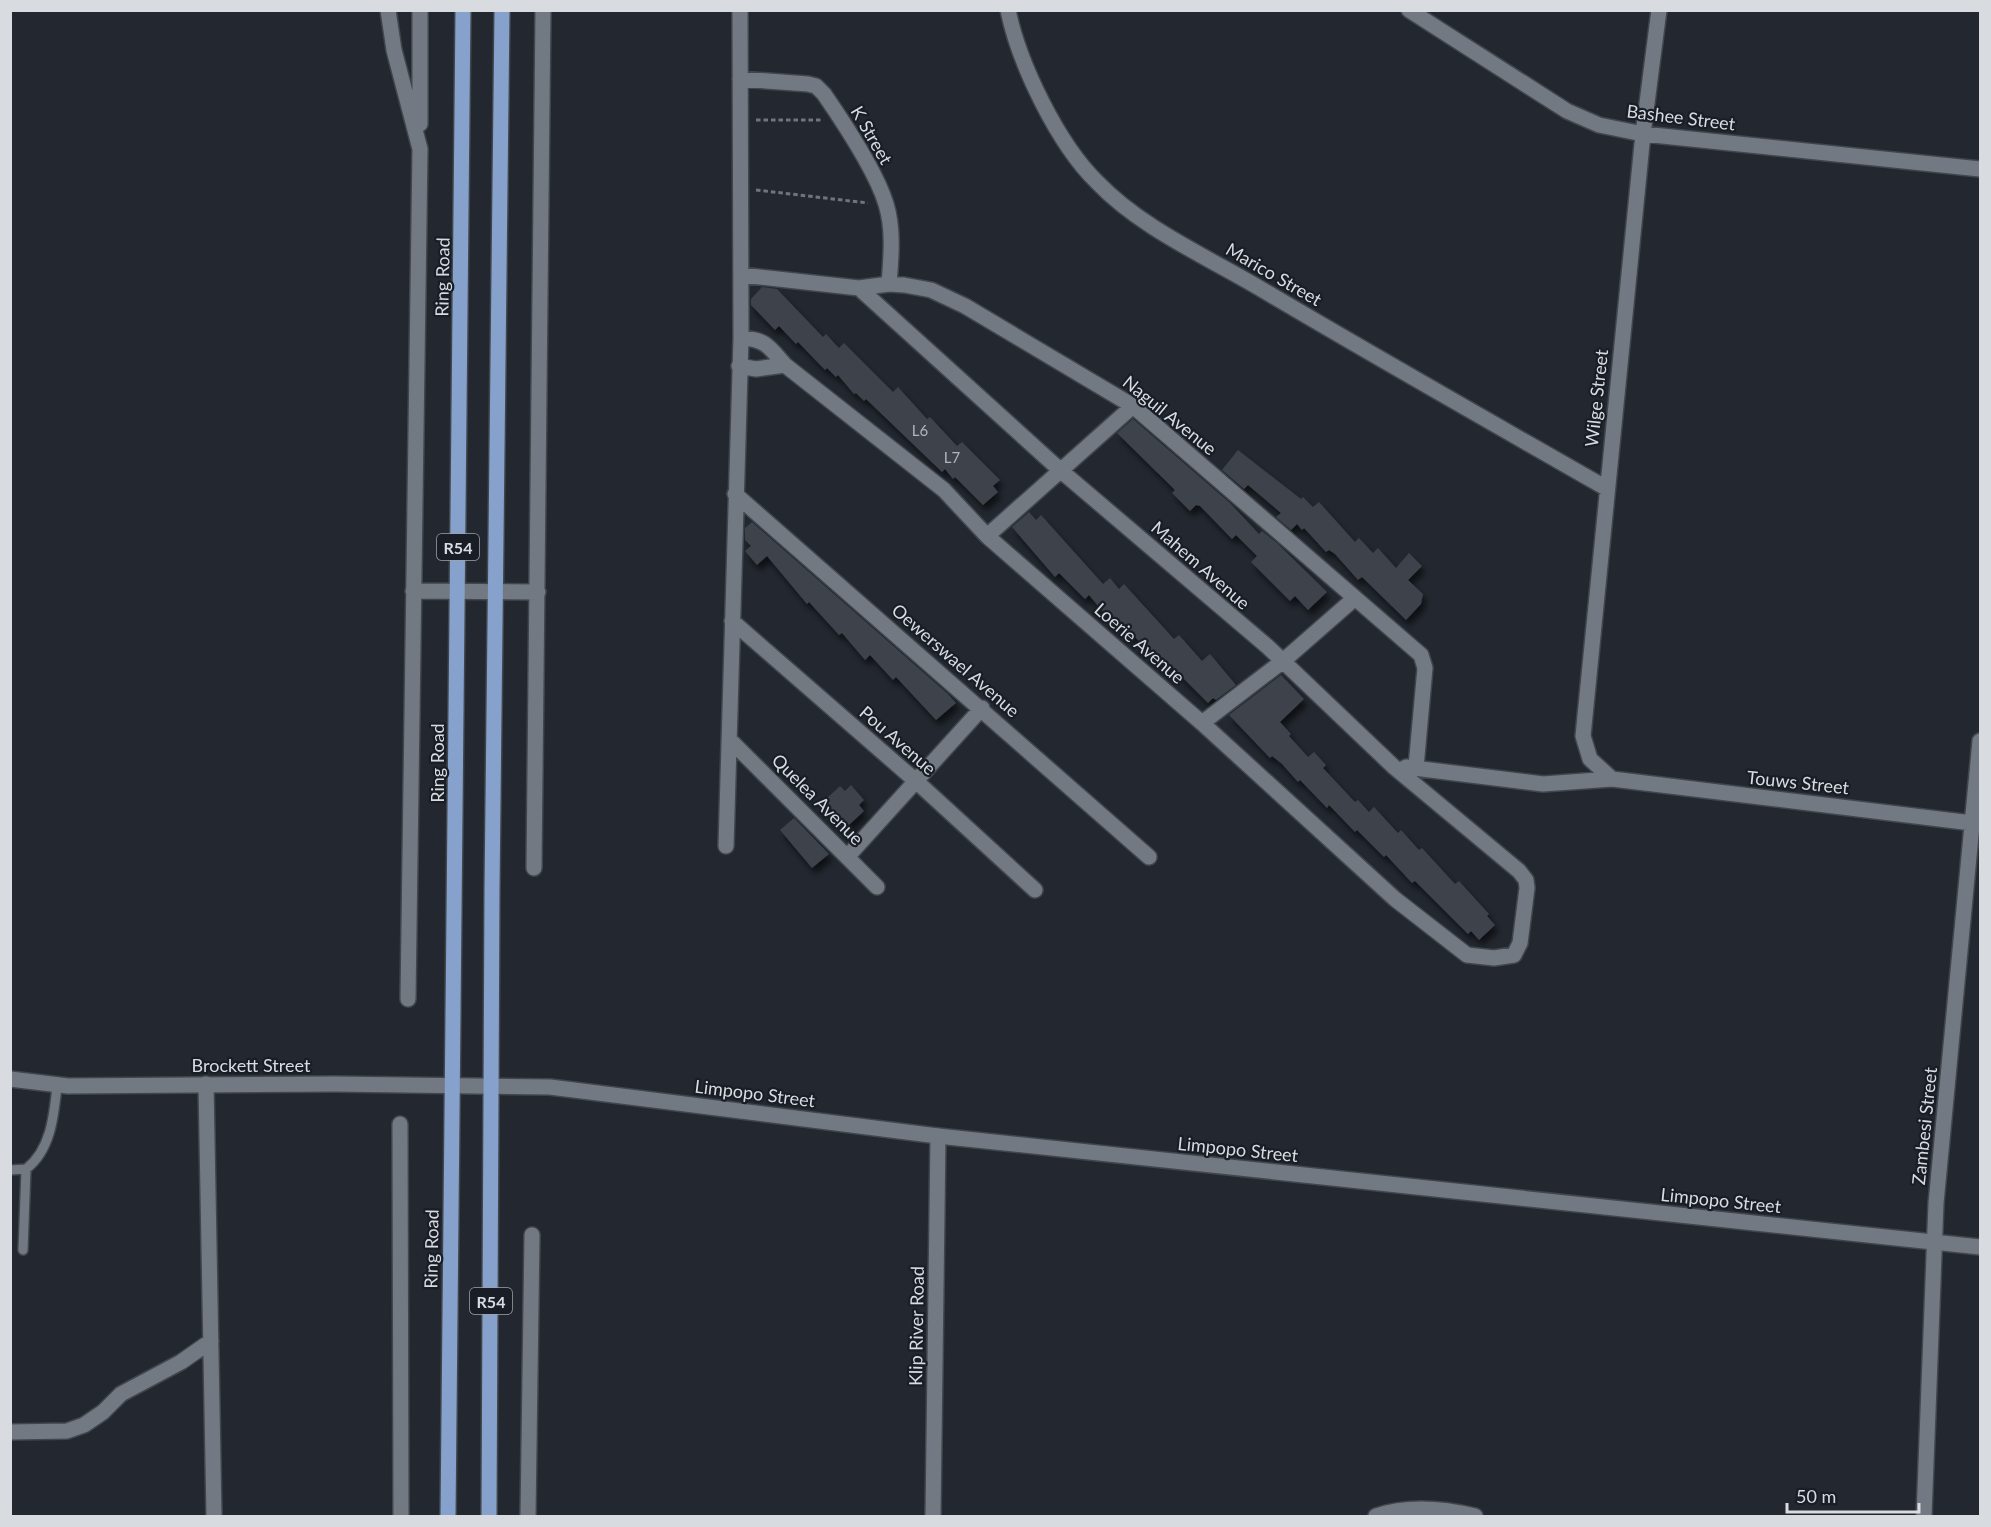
<svg xmlns="http://www.w3.org/2000/svg" width="1991" height="1527" font-family="Lato,sans-serif">
<defs>
<filter id="shadow"><feDropShadow dx="3.5" dy="6" stdDeviation="3" flood-color="#0009"/></filter>
</defs>
<rect width="100%" height="100%" fill="#232830"/>
<path fill="#3c424b" filter="url(#shadow)" d="M762 287 777 289 823 337 826 334 839 348 844 343 893 392 898 387 927 419 930 417 957 446 962 442 1000 480 993 486 998 492 983 505 955 477 953 479 945 469 942 472 866 399 864 401 856 393 854 394 838 375 836 377 827 368 825 370 798 342 796 344 779 326 775 330 751 305V299Z
M1133 419 1230 503 1259 534 1262 531 1277 543 1327 592 1308 610 1295 596 1290 601 1251 562 1257 556 1236 535 1232 539 1200 506 1196 505 1190 511 1172 493 1175 490 1117 433Z
M1238 450 1301 499 1303 497 1313 507 1319 502 1355 542 1359 538 1373 553 1378 548 1396 568 1409 553 1422 566 1408 580 1423 594 1421 604 1406 620 1362 577 1358 580 1335 554 1329 550 1326 552 1304 528 1302 530 1297 524 1291 530 1276 517 1281 513 1248 485 1244 489 1222 470Z
M1029 512 1036 520 1041 515 1103 584 1110 578 1119 589 1124 584 1174 639 1179 635 1202 661 1210 654 1236 685 1216 700 1213 698 1208 703 1174 669 1171 672 1145 644 1143 646 1135 637 1133 639 1116 620 1106 611 1104 613 1089 595 1085 599 1059 573 1055 577 1012 527Z
M752 522 948 694 956 703 936 720 896 677 893 680 870 655 865 660 842 633 839 635 809 602 807 604 767 556 757 565 745 551 751 546 745 540V528Z
M1281 675 1304 699 1280 722 1291 734 1289 736 1308 757 1314 752 1326 765 1323 768 1355 802 1358 800 1369 812 1374 807 1398 833 1401 830 1419 850 1422 848 1455 884 1459 881 1489 914 1487 916 1495 925 1479 940 1471 931 1468 934 1415 881 1412 883 1386 855 1384 857 1357 830 1355 832 1329 805 1327 808 1300 780 1298 782 1282 764 1272 756 1270 758 1229 715Z
M851 785 864 800 859 805 864 811 848 826 824 801 840 786 845 791Z
M794 818 829 854 812 868 780 830Z"/>
<g fill="none" stroke-linecap="round" stroke-linejoin="round">
<defs>
<path id="service" d="M10 1170 26 1169C51 1150 54 1115 57 1086
M23 1250 26 1169"/>
<path id="minor" d="M388 10 394 50 420 149 408 999
M1008 10C1019 64 1058 144 1097 182 1140 227 1203 255 1256 286 1372 355 1489 421 1606 488
M1409 10 1567 111 1599 125 1643 134 1980 169
M740 79 808 84 816 86 824 94C844 123 876 171 886 204 894 230 891 258 889 284
M420 124V10
M741 275 859 288 889 284 904 285 931 290 965 306 1133 406 1421 655 1425 668 1416 767
M741 338C766 339 769 347 785 365L944 490 987 536 1202 723 1395 899 1467 955 1494 958 1514 955 1520 943 1527 888 1526 880 1519 871 1394 767 1268 647 1060 470 859 288
M739 366 756 369 785 365
M735 494 1149 857
M987 536 1133 406
M413 591 538 592
M732 621 917 782 1035 890
M1202 723 1283 661 1355 598
M730 740 877 887
M1406 767 1543 784 1612 779 1980 824
M1612 779 1590 759 1583 736 1643 134 1659 10
M726 846 741 338 740 10
M848 856 982 708
M534 868 543 10
M206 1084 214 1516
M400 1124 401 1516
M10 1432 67 1431 84 1425 103 1412 121 1394 181 1362 211 1341
M528 1516 532 1235
M933 1516 938 1136
M1376 1516C1408 1505 1442 1508 1475 1516
M1924 1516 1936 1203 1980 741"/>
<path id="tertiary" d="M10 1079 68 1086 335 1084 550 1087 938 1136 1980 1247"/>
<path id="primary" d="M448 1516 463 10
M489 1516 492 890 502 10"/>
</defs>
<use href="#service" stroke="#41464c" stroke-width="12"/>
<use href="#minor" stroke="#41464c" stroke-width="18"/>
<use href="#tertiary" stroke="#41464c" stroke-width="18"/>
<use href="#primary" stroke="#41464c" stroke-width="18"/>
<path stroke="#70757b" stroke-width="3" stroke-dasharray="4.5 3" stroke-linecap="butt" d="M756 120H822
M756 190 868 203"/>
<use href="#service" stroke="#727983" stroke-width="9"/>
<use href="#minor" stroke="#727983" stroke-width="15"/>
<use href="#tertiary" stroke="#727983" stroke-width="15"/>
<use href="#primary" stroke="#85a1cc" stroke-width="15"/>
</g>
<g text-anchor="middle" dominant-baseline="central" stroke-width="4.5" stroke-linejoin="round" paint-order="stroke">
<g font-size="15" fill="#b1b6bc">
<text x="920" y="430">L6</text>
<text x="952" y="457">L7</text>
</g>
<g fill="#191e26" stroke="#9fa3a9" stroke-width="1.5">
<rect x="437" y="534" width="42" height="26" rx="4.5"/>
<rect x="470" y="1288" width="42" height="26" rx="4.5"/>
</g>
<g font-size="16" font-weight="bold" fill="#d8dce1">
<text x="458" y="547">R54</text>
<text x="491" y="1301">R54</text>
</g>
<g font-size="18" fill="#d8dce1" stroke="#191e26">
<text transform="translate(1681 117) rotate(7)">Bashee Street</text>
<text transform="translate(872 135) rotate(60)">K Street</text>
<text transform="translate(1274 274) rotate(30)">Marico Street</text>
<text transform="translate(442 277) rotate(-89)">Ring Road</text>
<text transform="translate(1596 398) rotate(-84)">Wilge Street</text>
<text transform="translate(1170 415) rotate(39)">Naguil Avenue</text>
<text transform="translate(1201 565) rotate(41)">Mahem Avenue</text>
<text transform="translate(1140 643) rotate(41)">Loerie Avenue</text>
<text transform="translate(956 660) rotate(41)">Oewerswael Avenue</text>
<text transform="translate(898 740) rotate(41)">Pou Avenue</text>
<text transform="translate(437 763) rotate(-90)">Ring Road</text>
<text transform="translate(1798 782) rotate(6)">Touws Street</text>
<text transform="translate(818 799) rotate(45)">Quelea Avenue</text>
<text x="251" y="1065">Brockett Street</text>
<text transform="translate(755 1093) rotate(7)">Limpopo Street</text>
<text transform="translate(1924 1126) rotate(-84)">Zambesi Street</text>
<text transform="translate(1238 1149) rotate(6)">Limpopo Street</text>
<text transform="translate(1721 1200) rotate(6)">Limpopo Street</text>
<text transform="translate(431 1249) rotate(-89)">Ring Road</text>
<text transform="translate(916 1326) rotate(-89)">Klip River Road</text>
</g>
</g>
<rect width="1991" height="1527" fill="none" stroke="#d8dce1" stroke-width="24"/>
<path d="M1787 1503v9h132v-9" fill="none" stroke="#d8dce1" stroke-width="3"/>
<text x="1796" y="1503" font-size="18" fill="#d8dce1" stroke="#191e26" stroke-width="4.5" paint-order="stroke">50 m</text>
</svg>
